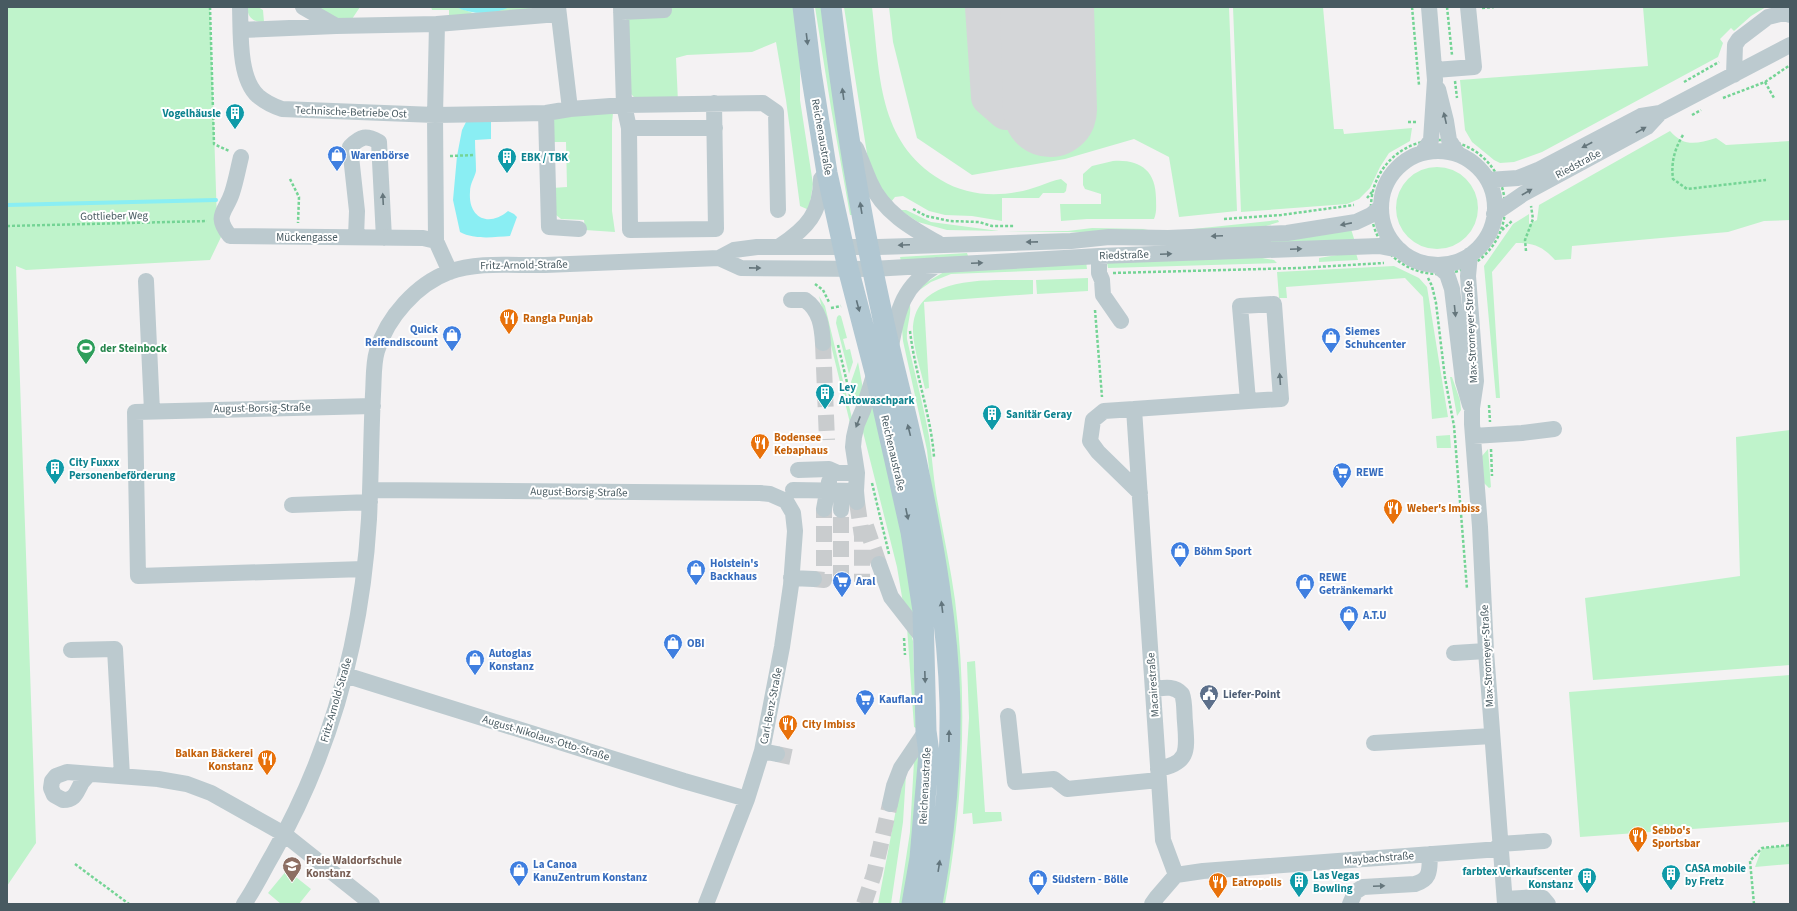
<svg xmlns="http://www.w3.org/2000/svg" width="1797" height="911" font-family="'Source Sans 3',sans-serif">
<rect width="100%" height="100%" fill="#f4f2f3"/>
<path fill="#bff3cb" d="M7 7H210L217 221 221 237 210 260 26 270 16 266 36 843 7 886V205L122 202 7 204Z
M247 7H258L263 10 264 22C253 22 248 18 247 7Z
M312 7H367H360L352 19 330 18Z
M431 7H456L473 13H484L510 7H536L499 18H449V10H432Z
M626 7H794L800 61V100L813 184 809 210 800 206 786 100 776 42 752 52 687 55 676 58 678 102 637 100 628 91Z
M815 7H822L854 215H850L831 108Z
M844 7H872C880 73 877 142 941 180 964 194 991 197 1017 192 1033 190 1046 182 1061 179L1067 184 1066 191 1064 193H1043L1039 198H1002V221L972 216 945 215 929 211 903 196 895 197 891 202 882 191 868 160Z
M889 7H1229L1237 211 1179 217 1169 157 1134 139 1065 159 972 175 917 138 893 42Z
M1233 7H1323L1334 129H1343L1344 134 1412 128 1410 141 1389 153 1380 167 1370 188 1359 199 1347 204 1241 212Z
M1643 7H1766L1751 16 1734 31 1731 28 1720 39 1723 43 1718 57 1542 152 1514 162 1500 163 1494 160 1472 142 1465 130 1460 80 1648 66Z
M613 113 612 123V211L615 232 585 230 584 220 561 219 556 215 552 188 567 187 566 142H551L554 117Z
M1670 131C1684 147 1696 144 1716 138L1726 145 1790 141V220L1764 221 1728 232 1572 246 1571 259 1555 260C1543 247 1535 243 1516 243L1492 272 1500 398H1496L1484 266 1513 224 1529 214V224L1537 220 1539 205Z
M1113 161C1139 159 1156 170 1156 198 1156 205 1157 212 1154 219H1087L1061 221 1060 204H1101V194L1085 189 1083 185V174L1092 166Z
M1396 208a41 41 0 1 1 82 0a41 41 0 1 1-82 0Z
M900 210H906L931 222 999 231H1068L1092 228 1148 229 1128 233 947 230 918 222Z
M1278 220 1279 222 1256 229H1193Z
M1351 229 1355 242 1254 245 1210 242Z
M967 253 968 256 901 261 900 257Z
M1349 253H1356L1358 260 1319 262V258Z
M1251 256 1274 260 1277 263 1108 268 1107 263Z
M1086 261 1087 269 951 274 931 282 918 291 922 285 944 272Z
M1394 266 1419 278 1427 287 1448 417 1432 419 1423 297 1405 278 1286 287 1287 298H1279L1277 272Z
M1088 278V291L1037 294 1036 280Z
M1033 280V294L924 302 929 388 925 389C921 370 914 351 913 332 912 272 993 281 1033 280Z
M819 296 825 306 852 418 850 423Z
M909 301C913 312 906 326 907 339 914 371 923 403 929 436 932 455 933 474 936 493 942 528 950 564 955 600 968 701 963 804 945 904H940L949 851 930 479 927 450 903 341 902 329Z
M839 315 841 316 847 338 843 339 846 350 850 349 853 362 849 374 836 323 837 317Z
M858 362 863 389 857 407 851 382Z
M1450 377H1452L1460 400 1461 410 1457 416Z
M874 403 897 504 914 615 903 603 897 567 862 428Z
M1790 430V665L1593 680 1585 598 1740 576 1736 437Z
M1450 435 1451 448H1437L1436 436Z
M1488 449 1491 487 1489 488 1484 483 1482 456Z
M907 627 911 634 913 641 916 728 914 727Z
M975 661 985 812H1001L1002 821 973 824 972 813 963 814 969 718 967 662Z
M1790 675V822L1580 837 1569 692Z
M919 753 920 785 904 904H899L910 832 914 761Z
M906 774 903 822 891 904H878L897 804 895 803Z
M1790 845V864L1755 867 1762 848Z
M287 870 311 889 299 904H281L268 893Z"/>
<path fill="#8aeef3" d="M456 7H510C492 15 473 15 456 7Z
M491 119V139L475 140C475 150 476 161 476 171 475 177 470 183 470 192 468 217 488 228 508 211L514 214 517 217 510 236C494 237 475 240 460 232L453 200 457 156 462 130 467 120Z"/>
<g fill="none" stroke-linecap="round" stroke-linejoin="round">
<path stroke="#8aeef3" stroke-width="4" d="M7 205 216 200"/>
<path stroke="#d4d6d8" stroke-width="38" d="M984 7 990 97 1006 111 1050 110"/>
<path stroke="#d4d6d8" stroke-width="94" d="M1047 7 1050 110"/>
<path stroke="#c9ccce" stroke-width="16" stroke-dasharray="16 8" stroke-linecap="butt" d="M823 343 827 440
M857 502 862 536V582
M866 526 879 564
M814 579 824 580V509
M841 581V510
M777 754 791 757
M864 904 874 874 890 804"/>
<path stroke="#74d495" stroke-width="2.5" stroke-dasharray="3 2" stroke-linecap="butt" d="M210 7 214 144 229 151
M1412 7 1419 85
M1447 7 1452 55
M1482 8 1494 7
M1455 81 1457 98
M1684 82 1719 62
M1765 82 1774 98
M1723 98 1765 82 1790 65
M1692 115 1701 110
M1408 122H1417
M1683 135C1674 150 1671 163 1673 179L1687 189 1766 180
M1371 207a67 67 0 1 1 134 0a67 67 0 1 1-134 0Z
M450 156 475 155
M290 179 299 197 298 223
M1367 198 1372 192
M913 209 926 216 950 221 979 222 992 226H1015
M1224 219 1281 215 1354 205
M7 226 207 221
M1502 230 1512 221
M1526 251 1525 240 1533 219 1531 206
M1113 273 1299 268 1384 263
M1428 278 1432 286 1436 303 1445 378 1454 426 1467 589
M815 284 823 290 829 302
M831 308 841 306
M1095 310 1102 397
M910 331C915 374 931 415 934 457
M838 345 851 399
M1489 405 1490 422
M1491 449 1492 476
M872 483 889 554
M904 638 905 655
M75 864 129 904
M1754 904 1750 861 1762 848 1790 845"/>
<path stroke="#bccacf" stroke-width="16" d="M240 7C241 32 238 78 258 96 265 102 273 106 282 109L435 115 546 113 570 109 624 105 763 103 776 112 778 210
M303 7 336 26
M558 7 570 109
M621 7 624 105 629 128 630 230 716 229 714 103
M621 12 664 10
M437 24 558 14
M241 30 336 26 437 24 435 115 436 241
M1435 70 1474 67 1468 7
M1734 75 1735 45 1739 39 1768 17 1784 13 1790 15
M1438 89 1446 121 1449 140 1458 154
M546 113 549 227 579 229
M629 128H715
M856 148C861 159 865 171 870 182 883 212 911 228 938 243
M1381 208a57 57 0 1 1 114 0a57 57 0 1 1-114 0Z
M1422 153 1431 140 1435 80 1429 7
M241 157C238 169 236 181 232 193 226 212 213 215 230 236L423 238 436 241 450 272
M1488 180 1518 178 1538 170 1641 116 1660 113 1790 45
M1494 214 1523 194 1647 127 1660 113
M356 237 357 211 350 147C361 136 366 135 379 142L384 238
M780 246C807 228 821 213 821 179L827 173
M1470 255 1468 276 1476 381 1472 408V424L1480 527 1486 651 1505 904
M1099 256V273L1102 280 1103 295 1121 321
M719 258 741 268 872 269 1099 256 1379 246 1400 250
M1437 265 1447 274 1452 289 1463 381 1470 405
M146 281 152 411
M791 300H805C820 310 822 327 823 343
M891 346C898 308 903 286 937 265
M1134 409 1248 401 1240 306 1274 304 1281 399 1248 401
M1473 436 1522 433 1554 429
M798 470 829 469 838 473H857
M370 490 760 493 770 494 786 501 793 513 795 531 791 585 782 647 762 751 747 799 706 904
M793 490 856 491
M1140 493 1098 452 1090 441 1093 420 1104 411 1134 409 1163 840 1176 875
M857 502 856 491 857 473 853 447 854 437 857 424 863 410 875 372
M292 505 370 502
M824 509 829 482
M841 510 842 492
M879 564 891 597 923 638
M364 569 138 576 135 412 373 406
M791 578 814 579
M71 650 115 649 122 776
M1454 653 1486 651
M345 675 684 781 747 799
M1153 689C1163 688 1174 685 1182 694 1185 702 1184 713 1185 722 1187 750 1190 763 1158 769
M1008 716 1015 782 1054 779 1067 789 1159 780
M1374 743 1492 736
M762 751 777 754
M89 774C87 777 83 780 81 784 76 793 75 800 63 800L54 795 51 788 52 781 56 776 67 772 158 779 187 784 211 793 284 834 372 904
M890 804 894 786 901 768 926 731
M1499 844 1544 841
M1505 899 1539 897 1543 898 1548 904
M244 904C255 888 263 871 273 854 331 752 362 637 369 519 371 477 371 436 373 394 374 380 373 364 377 351 387 317 417 284 449 272 479 261 515 266 545 265 603 263 661 260 719 258L734 250 757 247H878L1071 241 1109 237 1168 238 1287 233 1356 222 1371 215 1381 207
M1152 904 1157 897 1176 875 1203 871 1500 849
M1350 904 1355 892 1363 887 1415 884C1432 879 1429 869 1430 854"/>
<path stroke="#b1c7d2" stroke-width="21" d="M803 7 811 72 827 173 848 268 875 372 911 532 923 611 926 731 929 753 920 858 912 904
M831 7C843 108 859 209 881 309 892 363 907 415 918 469 934 546 948 625 950 704 951 771 944 838 932 904"/>
</g>
<defs><path id="oneway-solid" d="M-6-.8H1V-3.2L6.5 0L1 3.2V.8H-6Z"/></defs>
<g fill="#62757d">
<use href="#oneway-solid" transform="translate(807 39) rotate(83)"/>
<use href="#oneway-solid" transform="translate(843 94) rotate(-98)"/>
<use href="#oneway-solid" transform="translate(861 208) rotate(-99)"/>
<use href="#oneway-solid" transform="translate(858 306) rotate(75)"/>
<use href="#oneway-solid" transform="translate(909 430) rotate(-104)"/>
<use href="#oneway-solid" transform="translate(907 514) rotate(78)"/>
<use href="#oneway-solid" transform="translate(942 607) rotate(-97)"/>
<use href="#oneway-solid" transform="translate(925 677) rotate(88)"/>
<use href="#oneway-solid" transform="translate(949 736) rotate(-89)"/>
<use href="#oneway-solid" transform="translate(939 866) rotate(-81)"/>
</g>
<g fill="#65767c">
<use href="#oneway-solid" transform="translate(1445 118) rotate(-103)"/>
<use href="#oneway-solid" transform="translate(1641 130) rotate(-29)"/>
<use href="#oneway-solid" transform="translate(1587 145) rotate(152)"/>
<use href="#oneway-solid" transform="translate(1527 192) rotate(-30)"/>
<use href="#oneway-solid" transform="translate(383 199) rotate(-93)"/>
<use href="#oneway-solid" transform="translate(1346 224) rotate(169)"/>
<use href="#oneway-solid" transform="translate(1217 236) rotate(178)"/>
<use href="#oneway-solid" transform="translate(1032 242) rotate(179)"/>
<use href="#oneway-solid" transform="translate(904 245) rotate(178)"/>
<use href="#oneway-solid" transform="translate(1296 249) rotate(-2)"/>
<use href="#oneway-solid" transform="translate(1166 254) rotate(-2)"/>
<use href="#oneway-solid" transform="translate(977 263) rotate(-3)"/>
<use href="#oneway-solid" transform="translate(755 268) rotate(1)"/>
<use href="#oneway-solid" transform="translate(1455 311) rotate(84)"/>
<use href="#oneway-solid" transform="translate(1280 379) rotate(-94)"/>
<use href="#oneway-solid" transform="translate(858 422) rotate(111)"/>
<use href="#oneway-solid" transform="translate(1379 886) rotate(-2)"/>
</g>
<defs>
<symbol id="building-pin" viewBox="-11 -11 22 30"><path d="M0 17L-7.5 6A9.5 9.5 0 1 1 7.5 6Z" fill="#0f9aa8" stroke="#fff"/><path d="M-4-6H4V6H1V3H-1V6H-4ZM-2.5-4.3h1.7v1.8h-1.7ZM.8-4.3h1.7v1.8H.8ZM-2.5-1h1.7V.8h-1.7ZM.8-1h1.7V.8H.8Z" fill="#fff"/></symbol>
<symbol id="shop-pin" viewBox="-11 -11 22 30"><path d="M0 17L-7.5 6A9.5 9.5 0 1 1 7.5 6Z" fill="#3f7fe0" stroke="#fff"/><path d="M-5-2.5h2.3a2.7 3.5 0 0 1 5.4 0H5L5.5 6h-11ZM-1.5-2.5h3a1.5 2.3 0 0 0-3 0Z" fill="#fff"/></symbol>
<symbol id="restaurant-pin" viewBox="-11 -11 22 30"><path d="M0 17L-7.5 6A9.5 9.5 0 1 1 7.5 6Z" fill="#e8710a" stroke="#fff"/><path d="M-5-6h1v4h1v-4h1v4h1v-4h1v5L-1.5 .5V6h-2V.5L-5-1ZM5-6V6H3V1.5H1.5Q1.5-4 5-6Z" fill="#fff"/></symbol>
<symbol id="stadium-pin" viewBox="-11 -11 22 30"><path d="M0 17L-7.5 6A9.5 9.5 0 1 1 7.5 6Z" fill="#2e9e5b" stroke="#fff"/><path d="M0-5a6.5 5 0 1 0 0 10a6.5 5 0 1 0 0-10ZM-3.5-1.8h7v3.6h-7Z" fill="#fff"/></symbol>
<symbol id="supermarket-pin" viewBox="-11 -11 22 30"><path d="M0 17L-7.5 6A9.5 9.5 0 1 1 7.5 6Z" fill="#3f7fe0" stroke="#fff"/><path d="M-6-5.5h2.5l.6 2H6L4.5 2H-2.5L-4.4-4H-6ZM-1.5 3.2a1.3 1.3 0 1 0 .1 0ZM3 3.2a1.3 1.3 0 1 0 .1 0Z" fill="#fff"/></symbol>
<symbol id="civic-pin" viewBox="-11 -11 22 30"><path d="M0 17L-7.5 6A9.5 9.5 0 1 1 7.5 6Z" fill="#5c6f8a" stroke="#fff"/><path d="M-.6-6.5H3V-4.5H.6V-3L4-1V1h2V6H-6V1h2V-1L-.6-3ZM-1.2 2.5V6h2.4V2.5Z" fill="#fff"/></symbol>
<symbol id="school-pin" viewBox="-11 -11 22 30"><path d="M0 17L-7.5 6A9.5 9.5 0 1 1 7.5 6Z" fill="#8d6e63" stroke="#fff"/><path d="M0-5L7-2L0 1L-7-2ZM-4 1L0 2.5L4 1V4Q0 6-4 4Z" fill="#fff"/></symbol>
</defs>
<g fill-rule="evenodd">
<use href="#building-pin" x="224" y="102" width="22" height="30"/>
<use href="#shop-pin" x="326" y="144" width="22" height="30"/>
<use href="#building-pin" x="496" y="146" width="22" height="30"/>
<use href="#restaurant-pin" x="498" y="307" width="22" height="30"/>
<use href="#shop-pin" x="441" y="324" width="22" height="30"/>
<use href="#shop-pin" x="1320" y="326" width="22" height="30"/>
<use href="#stadium-pin" x="75" y="337" width="22" height="30"/>
<use href="#building-pin" x="814" y="382" width="22" height="30"/>
<use href="#building-pin" x="981" y="403" width="22" height="30"/>
<use href="#restaurant-pin" x="749" y="432" width="22" height="30"/>
<use href="#building-pin" x="44" y="457" width="22" height="30"/>
<use href="#supermarket-pin" x="1331" y="461" width="22" height="30"/>
<use href="#restaurant-pin" x="1382" y="497" width="22" height="30"/>
<use href="#shop-pin" x="1169" y="540" width="22" height="30"/>
<use href="#shop-pin" x="685" y="558" width="22" height="30"/>
<use href="#supermarket-pin" x="831" y="570" width="22" height="30"/>
<use href="#shop-pin" x="1294" y="572" width="22" height="30"/>
<use href="#shop-pin" x="1338" y="604" width="22" height="30"/>
<use href="#shop-pin" x="662" y="632" width="22" height="30"/>
<use href="#shop-pin" x="464" y="648" width="22" height="30"/>
<use href="#civic-pin" x="1198" y="683" width="22" height="30"/>
<use href="#supermarket-pin" x="854" y="688" width="22" height="30"/>
<use href="#restaurant-pin" x="777" y="713" width="22" height="30"/>
<use href="#restaurant-pin" x="256" y="748" width="22" height="30"/>
<use href="#restaurant-pin" x="1627" y="825" width="22" height="30"/>
<use href="#school-pin" x="281" y="855" width="22" height="30"/>
<use href="#shop-pin" x="508" y="859" width="22" height="30"/>
<use href="#building-pin" x="1660" y="863" width="22" height="30"/>
<use href="#building-pin" x="1576" y="866" width="22" height="30"/>
<use href="#shop-pin" x="1027" y="868" width="22" height="30"/>
<use href="#building-pin" x="1288" y="870" width="22" height="30"/>
<use href="#restaurant-pin" x="1207" y="871" width="22" height="30"/>
</g>
<g text-anchor="middle" dominant-baseline="central" stroke-width="4" stroke-linejoin="round" paint-order="stroke">
<g font-size="11" fill="#485a61" stroke="#fff">
<text transform="translate(351 112) rotate(2)">Technische-Betriebe Ost</text>
<text transform="translate(822 137) rotate(80)">Reichenaustraße</text>
<text transform="translate(1578 164) rotate(-28)">Riedstraße</text>
<text transform="translate(114 216) rotate(-1)">Gottlieber Weg</text>
<text x="307" y="237">Mückengasse</text>
<text transform="translate(1124 255) rotate(-2)">Riedstraße</text>
<text transform="translate(524 265) rotate(-1)">Fritz-Arnold-Straße</text>
<text transform="translate(1471 332) rotate(-93)">Max-Stromeyer-Straße</text>
<text transform="translate(262 408) rotate(-1)">August-Borsig-Straße</text>
<text transform="translate(893 453) rotate(77)">Reichenaustraße</text>
<text transform="translate(579 492) rotate(1)">August-Borsig-Straße</text>
<text transform="translate(1487 656) rotate(-93)">Max-Stromeyer-Straße</text>
<text transform="translate(1153 685) rotate(-94)">Macairestraße</text>
<text transform="translate(336 700) rotate(-74)">Fritz-Arnold-Straße</text>
<text transform="translate(771 706) rotate(-79)">Carl-Benz-Straße</text>
<text transform="translate(546 738) rotate(17)">August-Nikolaus-Otto-Straße</text>
<text transform="translate(925 786) rotate(-87)">Reichenaustraße</text>
<text transform="translate(1379 858) rotate(-4)">Maybachstraße</text>
</g>
<g font-size="11" font-weight="bold" fill="#0d838f" stroke="#fff" text-anchor="start">
<text x="221" y="113" text-anchor="end">Vogelhäusle</text>
<text x="521" y="157">EBK / TBK</text>
<text x="839" y="387">Ley<tspan x="839" dy="13">Autowaschpark</tspan></text>
<text x="1006" y="414">Sanitär Geray</text>
<text x="69" y="462">City Fuxxx<tspan x="69" dy="13">Personenbeförderung</tspan></text>
<text x="1685" y="868">CASA mobile<tspan x="1685" dy="13">by Fretz</tspan></text>
<text x="1573" y="871" text-anchor="end">farbtex Verkaufscenter<tspan x="1573" dy="13">Konstanz</tspan></text>
<text x="1313" y="875">Las Vegas<tspan x="1313" dy="13">Bowling</tspan></text>
</g>
<g font-size="11" font-weight="bold" fill="#366cbe" stroke="#fff" text-anchor="start">
<text x="351" y="155">Warenbörse</text>
<text x="438" y="329" text-anchor="end">Quick<tspan x="438" dy="13">Reifendiscount</tspan></text>
<text x="1345" y="331">Siemes<tspan x="1345" dy="13">Schuhcenter</tspan></text>
<text x="1356" y="472">REWE</text>
<text x="1194" y="551">Böhm Sport</text>
<text x="710" y="563">Holstein's<tspan x="710" dy="13">Backhaus</tspan></text>
<text x="1319" y="577">REWE<tspan x="1319" dy="13">Getränkemarkt</tspan></text>
<text x="856" y="581">Aral</text>
<text x="1363" y="615">A.T.U</text>
<text x="687" y="643">OBI</text>
<text x="489" y="653">Autoglas<tspan x="489" dy="13">Konstanz</tspan></text>
<text x="879" y="699">Kaufland</text>
<text x="533" y="864">La Canoa<tspan x="533" dy="13">KanuZentrum Konstanz</tspan></text>
<text x="1052" y="879">Südstern - Bölle</text>
</g>
<g font-size="11" font-weight="bold" fill="#c56008" stroke="#fff" text-anchor="start">
<text x="523" y="318">Rangla Punjab</text>
<text x="774" y="437">Bodensee<tspan x="774" dy="13">Kebaphaus</tspan></text>
<text x="1407" y="508">Weber's Imbiss</text>
<text x="802" y="724">City Imbiss</text>
<text x="253" y="753" text-anchor="end">Balkan Bäckerei<tspan x="253" dy="13">Konstanz</tspan></text>
<text x="1652" y="830">Sebbo's<tspan x="1652" dy="13">Sportsbar</tspan></text>
<text x="1232" y="882">Eatropolis</text>
</g>
<g font-size="11" font-weight="bold" fill="#27864d" stroke="#fff" text-anchor="start">
<text x="100" y="348">der Steinbock</text>
</g>
<g font-size="11" font-weight="bold" fill="#4e5e75" stroke="#fff" text-anchor="start">
<text x="1223" y="694">Liefer-Point</text>
</g>
<g font-size="11" font-weight="bold" fill="#785e54" stroke="#fff" text-anchor="start">
<text x="306" y="860">Freie Waldorfschule<tspan x="306" dy="13">Konstanz</tspan></text>
</g>
</g>
<rect width="1797" height="911" fill="none" stroke="#485a61" stroke-width="16"/>
</svg>
